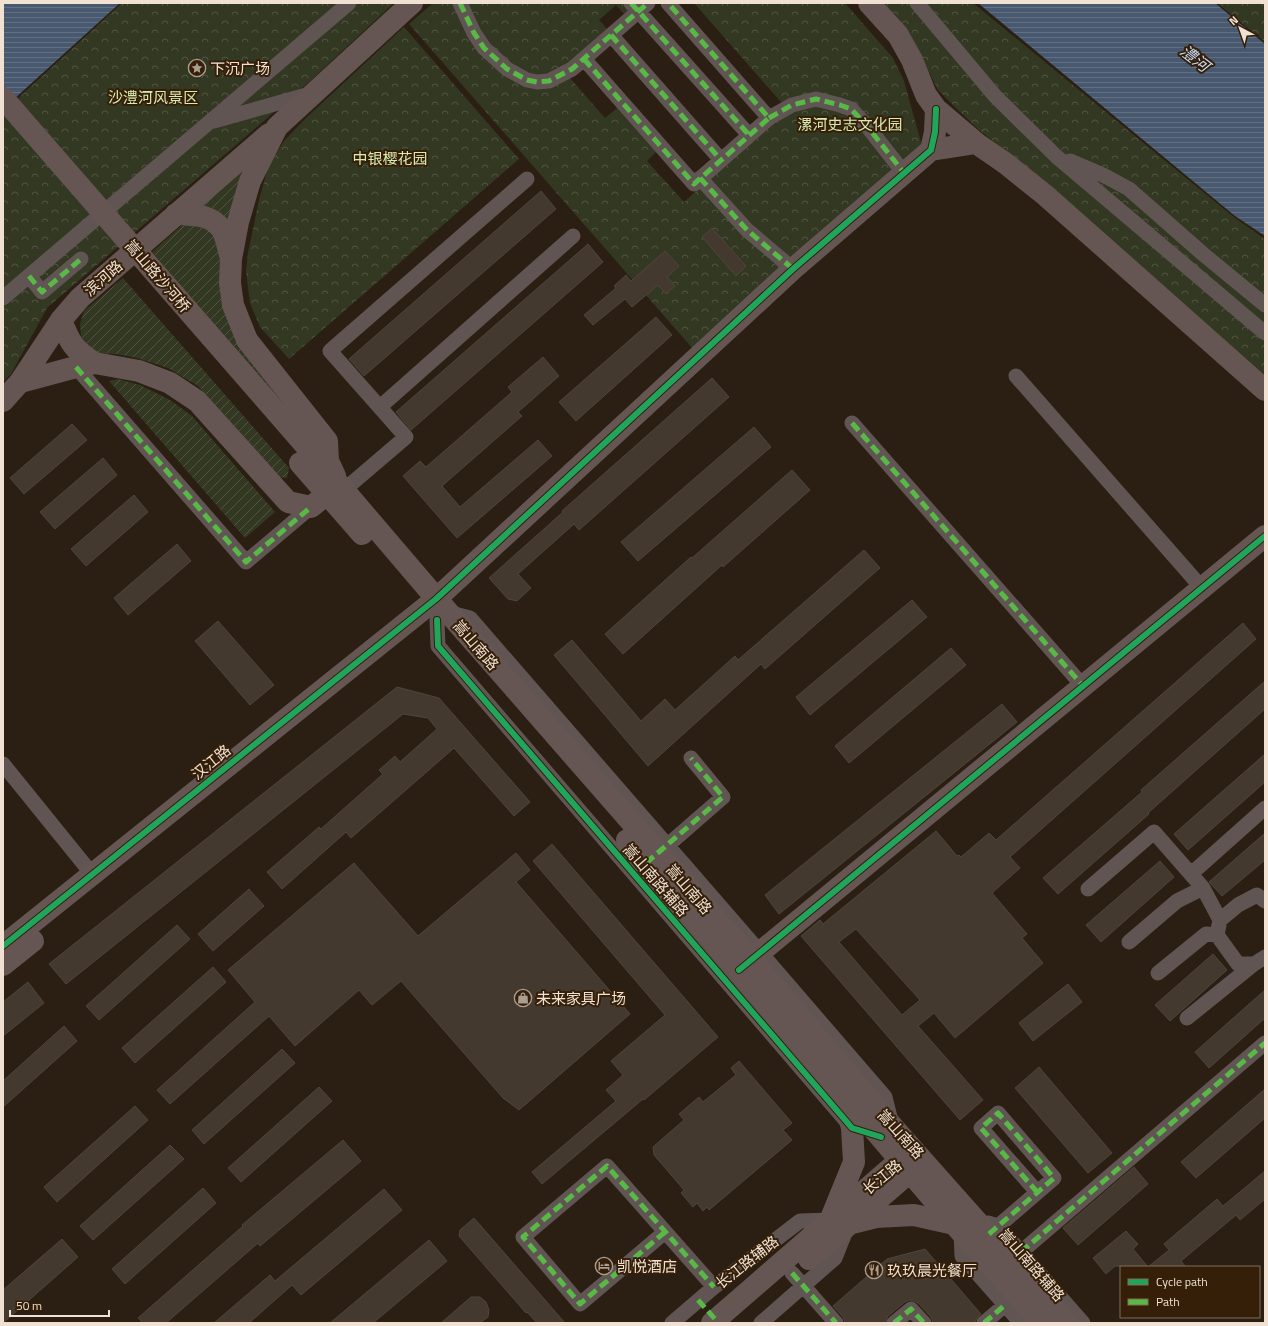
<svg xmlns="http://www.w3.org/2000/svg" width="1268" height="1326" font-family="'Titillium Web','Noto Sans SC',sans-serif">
<defs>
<pattern id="forest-crowns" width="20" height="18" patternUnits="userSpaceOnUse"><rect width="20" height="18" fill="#333822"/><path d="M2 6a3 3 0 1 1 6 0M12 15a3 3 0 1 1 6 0" fill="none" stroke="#515441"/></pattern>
<pattern id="garden-furrows" width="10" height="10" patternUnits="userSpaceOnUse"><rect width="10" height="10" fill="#333822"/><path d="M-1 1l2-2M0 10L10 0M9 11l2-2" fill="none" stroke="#515441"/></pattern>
<pattern id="water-rules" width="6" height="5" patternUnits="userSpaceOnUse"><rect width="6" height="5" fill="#47586f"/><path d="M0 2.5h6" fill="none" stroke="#627083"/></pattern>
</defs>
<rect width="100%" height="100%" fill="#2a1f12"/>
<path fill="url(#forest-crowns)" d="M122 3H394L309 82 47 308 11 374 3 382V112Z
M433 3H636L624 14 616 5 599 20 608 30 563 70 605 118 617 108 656 152 647 161 684 202 788 110 694 3H845L893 58 904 81 922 146 693 349 409 24Z
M883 3H973L1235 218 1265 239V375L1032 171 979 130 958 110 938 90 908 31Z
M1217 3H1265V42Z
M404 27 519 159 289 359 260 327 250 303 246 271 248 253 259 200 269 164 284 141 306 118Z"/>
<path fill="url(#garden-furrows)" d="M242 170 229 222 223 215 203 205Z
M190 224H203C222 241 221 258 220 281L317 439 315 446 152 252 181 226Z
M123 278 289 468 287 478 279 477 198 386 168 368 137 358 116 354 99 353 88 347 81 336 80 324 84 311Z
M118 379 140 385 170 400 192 416 275 512 245 538 109 381Z"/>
<path fill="url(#water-rules)" d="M3 3H120L3 109Z
M978 3H1215L1265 44V236L1235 216Z"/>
<path fill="#43392f" stroke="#4f463b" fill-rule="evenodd" d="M541 191 556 209 364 376 349 359Z
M712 228 746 266 736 276 702 237Z
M588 244 603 262 411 430 396 412Z
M665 251 679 266 667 277 675 286 666 294 658 285 632 307 625 299 593 325 584 315 616 288 614 286 626 275 631 281Z
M656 317 672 335 576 421 559 402Z
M543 357 559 376 518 412 522 416 442 486 460 507 538 440 552 456 457 538 403 476 420 461 426 467 512 392 508 387Z
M712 378 729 397 579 530 574 524 518 574 531 588 517 601 508 599 489 578 563 512 562 511Z
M72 424 87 440 24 494 10 478Z
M754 427 771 447 638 561 621 542Z
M103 458 117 475 55 529 40 512Z
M792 470 810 490 723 567 722 565 623 654 605 634 691 557 692 558Z
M134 495 148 512 86 566 71 549Z
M177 544 191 561 128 615 114 598Z
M864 550 880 568 765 669 761 664 648 766 554 655 572 640 641 721 665 699 675 710 735 656 738 660Z
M912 600 927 617 810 715 796 697Z
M218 621 274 685 250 705 195 641Z
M1243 623 1256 639 1010 857 1020 868 992 893 1027 934 1022 938 1043 963 955 1038 934 1013 918 1026 983 1100 960 1120 801 936 820 920 823 924 936 831 957 856 959 855 961 857 989 833 996 840ZM856 929 920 1000 902 1015 839 942Z
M951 648 966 665 849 763 835 746Z
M1265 681V709L1148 813 1149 814 1058 894 1043 878 1142 792 1141 790Z
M397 687 439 698 530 802 514 816 454 748 351 838 346 832 282 889 267 872 319 827 321 829 383 774 379 770 395 756 400 762 437 729 428 718 403 714 66 984 49 964Z
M1002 704 1017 722 779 914 765 895Z
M1265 754V782L1188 850 1174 834Z
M1265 833V860L1222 896 1209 882Z
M552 844 718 1037 644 1100 643 1099 542 1184 532 1172 616 1101 606 1090 623 1075 611 1061 665 1015 533 861Z
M516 853 530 870 516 882 630 1014 519 1110 503 1098 401 981 372 1005 359 990 295 1046 269 1016 170 1104 157 1090 255 1002 228 970 354 863 418 936Z
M1160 861 1174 877 1101 942 1086 925Z
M249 889 264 906 213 951 198 934Z
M177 925 190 939 99 1020 86 1006Z
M1213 954 1227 970 1170 1021 1155 1005Z
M213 967 226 982 135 1063 122 1048Z
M28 982 44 1003 3 1036V1002Z
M1068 984 1082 1002 1033 1041 1019 1023Z
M1265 990V1018L1209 1068 1195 1052Z
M64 1026 77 1041 3 1107V1081Z
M282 1049 295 1063 204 1144 192 1130Z
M739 1061 792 1123 783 1130 792 1140 709 1210 707 1207 703 1211 697 1203 693 1207 681 1193 684 1190 654 1155 653 1147 684 1120 679 1114 699 1097 703 1102 736 1075 731 1068Z
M1039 1067 1112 1153 1088 1173 1015 1088Z
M319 1087 332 1101 241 1182 228 1168Z
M1265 1089V1118L1196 1178 1181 1162Z
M135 1106 148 1120 57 1202 44 1187Z
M343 1140 361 1161 260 1246 258 1243 166 1323H143L138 1318 243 1226 242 1225Z
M170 1145 184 1159 93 1240 80 1226Z
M1134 1167 1148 1184 1078 1245 1063 1228Z
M1265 1171V1199L1240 1220 1236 1215 1181 1261 1186 1267H1148L1169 1250 1164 1244 1217 1199 1223 1206Z
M203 1188 216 1203 125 1284 112 1269Z
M384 1189 402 1210 301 1295 292 1285 249 1323H214L270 1275 275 1281Z
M474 1218 565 1323H537L527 1312 526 1313 459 1236 460 1230Z
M1126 1231 1138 1244 1133 1249 1148 1267 1115 1266 1106 1274 1093 1258Z
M62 1239 78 1257 3 1323V1290Z
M429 1240 447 1261 373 1323H330Z
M925 1249 981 1314 976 1320 975 1323H933L931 1317 918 1303 914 1301 910 1300 905 1302 888 1316 885 1323H845L843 1317 833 1306 887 1259Z
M471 1297H480L486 1302 489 1310 488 1317 480 1323H441Z"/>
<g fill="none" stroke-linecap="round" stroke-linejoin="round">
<path stroke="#615553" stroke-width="15" d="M460 3 474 33 484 48 507 69 527 80 537 82 549 81 572 69 648 3
M631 3 749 135
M917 3 995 96 1057 157 1265 333
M611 35 721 160
M584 59 694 184 769 118 668 3
M769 118 792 105 816 99 840 105 851 109 867 126 904 173
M214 121 310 94
M1070 161 1105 176 1129 189 1203 254 1265 305
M700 178 747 230 793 269
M29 276 42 292 81 259
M3 298 349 3
M76 367 246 562 311 507
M1016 376 1202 588
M380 407 573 236
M852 423 1083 686
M344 490 406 437 330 351 527 179
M447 612 470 618 760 952 885 1097 891 1121
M437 620 438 646 848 1123
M3 764 92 874
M661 851 723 797 691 758
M1191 874 1265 808
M1088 889 1154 832 1203 888 1220 920
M1265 901 1257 895 1238 905 1220 920 1217 935 1238 964H1254L1265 957
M1129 942 1177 901 1203 888
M1158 973 1206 934 1217 935
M1187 1018 1254 964
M988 1223 998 1226 1083 1323
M961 1231 962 1256 1021 1323
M665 1232 580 1304 523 1237 607 1166 714 1287
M989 1234 1054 1178 998 1113 981 1128 1037 1192
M1021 1252 1265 1043
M792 1273 836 1323
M672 1323 714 1287 800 1221 830 1220
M761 1323 835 1258 847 1228
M894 1323 911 1309 924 1323
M984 1323 1005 1305"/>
<path stroke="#655653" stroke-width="22" d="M869 3 898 35 912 60 926 95 936 109 976 143 1005 163 1045 195 1265 390
M931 150 976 143
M176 214C193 215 212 214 222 230 227 238 228 250 231 258
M61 320C69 341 74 351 95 363
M20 382 76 367 95 363 139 371 170 383 197 401 288 502 311 507 327 494
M3 401 20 382 61 320 80 298 269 134
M313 454 447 611 751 959 892 1126 1067 1323
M300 463 362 534
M335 476 328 461 327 441 247 340 233 305 230 283 231 259 238 222 250 181 277 127 412 3
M627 840 766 1002 954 1224 1042 1323
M3 946 436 599 793 269 931 150 935 132 936 109
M3 965 33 941
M741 968 1265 536
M832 1216 854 1162 852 1128 844 1098
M852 1223 876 1217 914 1215 954 1224
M809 1259 910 1172 916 1159
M712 1323 900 1160 914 1156"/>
<path stroke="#655653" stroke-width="22" d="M3 98 313 454"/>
<path stroke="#58b947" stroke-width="5" stroke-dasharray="10 5" stroke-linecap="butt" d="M460 3 474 33 484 48 507 69 527 80 537 82 549 81 572 69 648 3
M631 3 749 135
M611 35 721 160
M584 59 694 184 769 118 668 3
M769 118 792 105 816 99 840 105 851 109 867 126 904 173
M700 178 747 230 793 269
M29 276 42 292 81 259
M76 367 246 562 311 507
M852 423 1083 686
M646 863 723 797 691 758
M665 1232 580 1304 523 1237 607 1166 714 1287
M989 1234 1054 1178 998 1113 981 1128 1037 1192
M1021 1252 1265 1043
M792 1273 836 1323
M698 1300 716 1320
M894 1323 911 1309 924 1323
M984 1323 1005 1305"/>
<defs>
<path id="cycleway" d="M437 620 438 646 852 1128 881 1137
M3 946 436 599 793 269 931 150 935 132 936 109
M739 970 1265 536"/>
</defs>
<use href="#cycleway" stroke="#351f08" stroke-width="8"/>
<use href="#cycleway" stroke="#20a55d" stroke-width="6"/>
</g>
<defs>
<symbol id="sight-ring" viewBox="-11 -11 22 22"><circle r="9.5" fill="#351f08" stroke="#ab9d8f" stroke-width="1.5"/><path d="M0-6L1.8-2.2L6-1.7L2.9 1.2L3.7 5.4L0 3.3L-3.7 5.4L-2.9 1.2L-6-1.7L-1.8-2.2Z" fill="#ab9d8f"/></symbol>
<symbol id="shop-ring" viewBox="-11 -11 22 22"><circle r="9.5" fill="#351f08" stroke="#ab9d8f" stroke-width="1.5"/><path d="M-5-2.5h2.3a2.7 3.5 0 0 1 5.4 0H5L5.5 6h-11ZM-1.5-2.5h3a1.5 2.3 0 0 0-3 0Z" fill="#ab9d8f"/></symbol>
<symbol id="hotel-ring" viewBox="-11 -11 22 22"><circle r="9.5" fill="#351f08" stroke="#ab9d8f" stroke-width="1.5"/><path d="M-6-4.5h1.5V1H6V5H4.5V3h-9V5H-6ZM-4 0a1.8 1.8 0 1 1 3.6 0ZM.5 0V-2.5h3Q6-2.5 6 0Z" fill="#ab9d8f"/></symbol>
<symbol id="restaurant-ring" viewBox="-11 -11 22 22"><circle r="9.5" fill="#351f08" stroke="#ab9d8f" stroke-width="1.5"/><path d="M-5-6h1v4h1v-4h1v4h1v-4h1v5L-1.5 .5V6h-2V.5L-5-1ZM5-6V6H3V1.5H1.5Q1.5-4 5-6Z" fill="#ab9d8f"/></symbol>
</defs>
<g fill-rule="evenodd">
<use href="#sight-ring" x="187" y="58" width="20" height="20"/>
<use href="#shop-ring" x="513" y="988" width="20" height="20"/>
<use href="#hotel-ring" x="594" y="1256" width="20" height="20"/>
<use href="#restaurant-ring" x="864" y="1260" width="20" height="20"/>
</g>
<g text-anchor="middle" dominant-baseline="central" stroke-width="4" stroke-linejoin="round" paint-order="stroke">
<g font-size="15" fill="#f0e1d3" stroke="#351f08" text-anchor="start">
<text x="210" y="68">下沉广场</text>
<text x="536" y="998">未来家具广场</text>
<text x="617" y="1266">凯悦酒店</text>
<text x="887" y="1270">玖玖晨光餐厅</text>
</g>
<g font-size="15" fill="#d8ecb2" stroke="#351f08">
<text x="153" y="97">沙澧河风景区</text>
<text x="850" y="124">漯河史志文化园</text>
<text x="390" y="158">中银樱花园</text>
</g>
<g font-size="15" fill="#f0e1d3" stroke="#351f08">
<text transform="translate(158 276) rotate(49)">嵩山路沙河桥</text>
<text transform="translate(103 278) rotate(-41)">滨河路</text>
<text transform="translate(476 645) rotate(49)">嵩山南路</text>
<text transform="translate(211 762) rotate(-39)">汉江路</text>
<text transform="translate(656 880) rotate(49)">嵩山南路辅路</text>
<text transform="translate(689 889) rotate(49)">嵩山南路</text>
<text transform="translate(901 1134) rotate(48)">嵩山南路</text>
<text transform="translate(882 1177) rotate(-39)">长江路</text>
<text transform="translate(747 1262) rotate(-38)">长江路辅路</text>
<text transform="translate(1032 1265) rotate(49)">嵩山南路辅路</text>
</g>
<g font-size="16" font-style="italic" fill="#c7ddfb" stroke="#351f08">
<text transform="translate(1195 58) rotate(38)">澧河</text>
</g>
</g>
<rect width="1268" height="1326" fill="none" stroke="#f0e1d3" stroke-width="8"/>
<rect x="1120" y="1266" width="140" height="52" fill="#351f08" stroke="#806d59"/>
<rect x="1128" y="1279" width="20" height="6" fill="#20a55d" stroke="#806d59"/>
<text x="1156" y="1286" font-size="12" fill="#f0e1d3">Cycle path</text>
<rect x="1128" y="1299" width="20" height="6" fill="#58b947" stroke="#806d59"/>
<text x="1156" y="1306" font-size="12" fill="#f0e1d3">Path</text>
<g transform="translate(1240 28) rotate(319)" stroke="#351f08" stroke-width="3" paint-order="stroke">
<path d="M0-3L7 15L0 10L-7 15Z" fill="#f0e1d3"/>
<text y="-6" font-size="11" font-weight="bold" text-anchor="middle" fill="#f0e1d3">N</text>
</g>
<path d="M10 1310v6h99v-6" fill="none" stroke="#f0e1d3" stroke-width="2"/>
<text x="16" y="1310" font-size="12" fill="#f0e1d3" stroke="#351f08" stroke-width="3" paint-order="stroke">50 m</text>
</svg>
